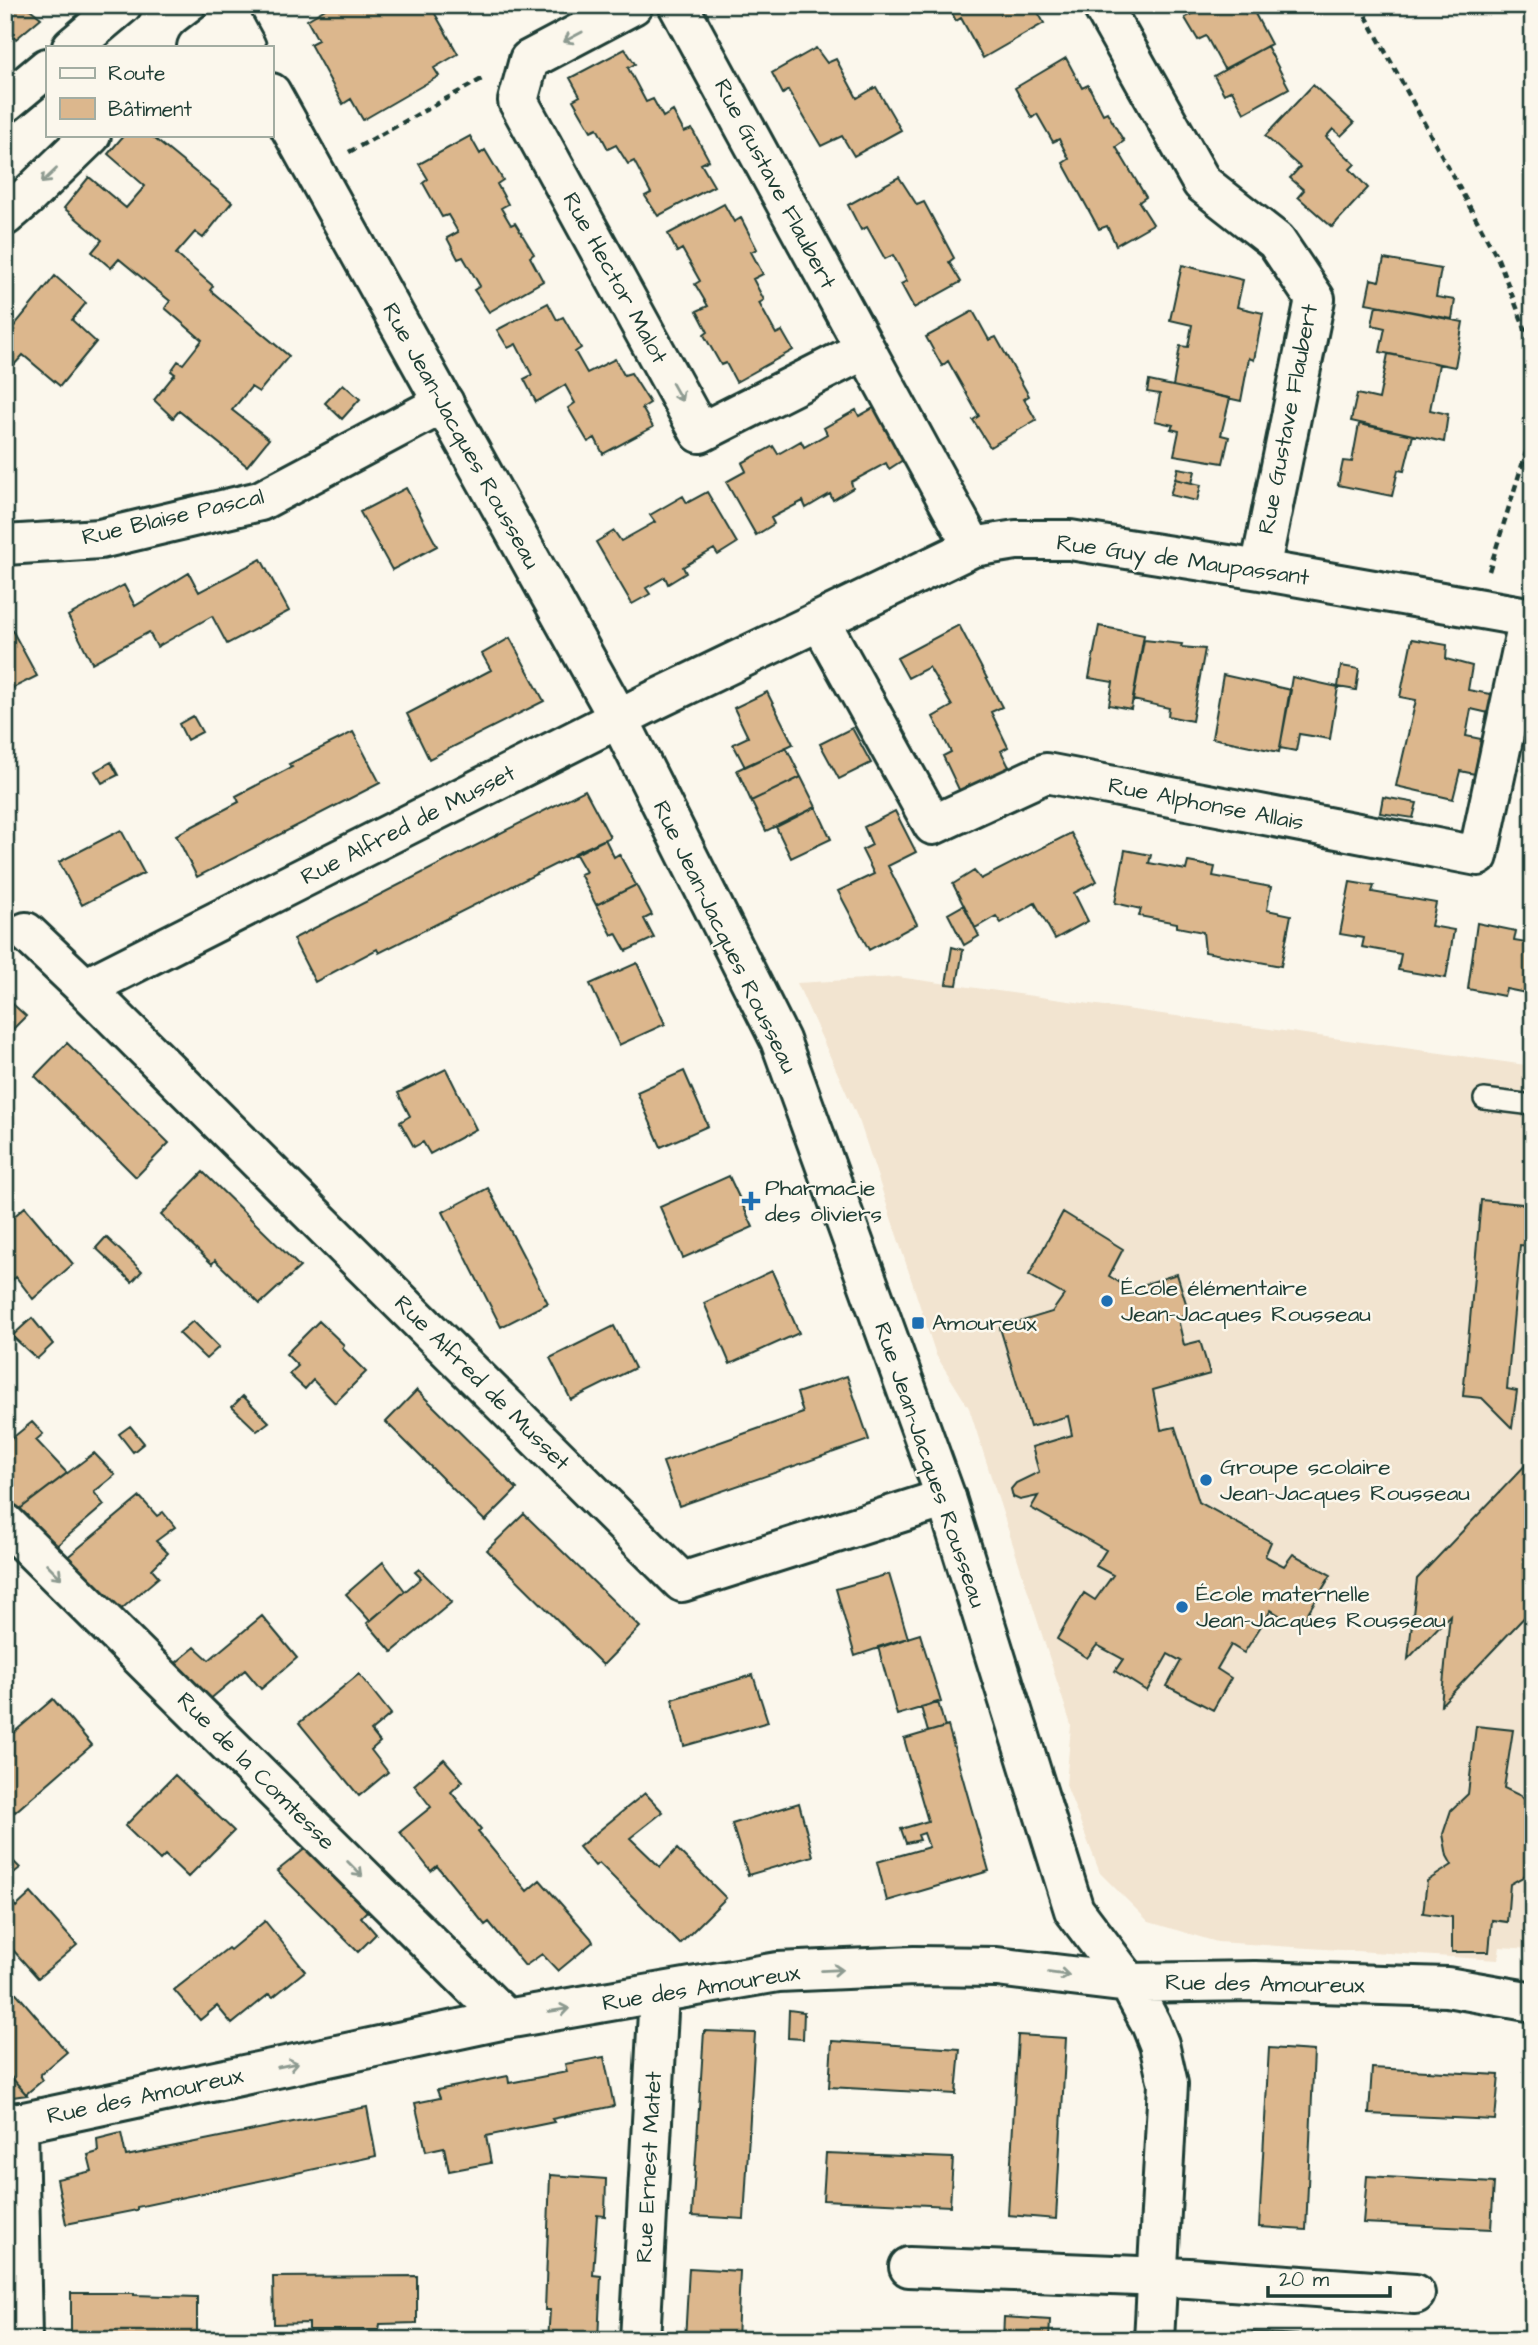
<svg xmlns="http://www.w3.org/2000/svg" width="1538" height="2345" font-family="'Architects Daughter',sans-serif">
<rect width="100%" height="100%" fill="#fbf7ec"/>
<filter id="ink" filterUnits="userSpaceOnUse"><feTurbulence type="fractalNoise" baseFrequency=".0143" numOctaves="2"/><feDisplacementMap in="SourceGraphic" scale="14" xChannelSelector="R" yChannelSelector="G"/><feConvolveMatrix kernelMatrix="1 2 1 2 8 2 1 2 1" color-interpolation-filters="sRGB"/></filter>
<g filter="url(#ink)">
<path fill="#f2e4d0" d="M898 977 1533 1066V1949L1500 1947 1498 1960 1217 1942 1149 1922 1100 1873 1066 1785 1071 1725 969 1408 936 1355 860 1123 797 983Z"/>
<path fill="#dcb78d" stroke="#1f3d34" stroke-width="2" d="M5 5H25L41 18 16 39 5 30Z
M332 5H430L458 54 434 68 439 76 363 120 351 99 343 104 310 44 318 40 307 20Z
M948 5H1034L1044 23 983 58 961 18 956 21Z
M1208 5H1241L1246 14 1253 10 1271 44 1224 69 1206 36 1198 40 1185 18Z
M1267 46 1289 88 1244 113 1232 90 1224 94 1214 76Z
M816 48 827 63 836 59 857 98 876 87 901 130 854 156 842 136 821 146 788 90 783 94 772 73Z
M625 49 635 64 628 68 646 102 653 99 663 117 673 111 684 132 692 129 709 160 701 164 714 186 658 216 645 196 651 193 634 161 628 164 616 145 608 149 597 128 591 131 573 100 580 96 570 78Z
M1066 58 1082 88 1088 85 1103 114 1107 112 1119 133 1124 141 1116 147 1146 197 1139 202 1153 224 1116 245 1107 226 1099 229 1063 163 1069 159 1059 139 1053 142 1037 114 1032 118 1015 88Z
M1313 85 1354 123 1341 136 1333 129 1326 137 1355 164 1350 169 1368 188 1332 227 1298 197 1304 190 1290 178 1300 167 1265 136Z
M124 135H150L232 202 203 238 195 232 176 254 213 286 210 290 289 356 259 392 251 387 232 410 269 439 247 466 179 411 173 418 154 400 175 374 171 371 178 361 183 364 202 340 165 308 170 301 119 259 111 268 92 252 102 240 64 208 89 177 126 208 145 186 108 154Z
M470 136 480 154 485 150 503 180 497 184 508 204 501 208 511 225 515 223 534 254 530 257 543 281 489 312 474 290 480 286 463 257 458 259 447 238 458 232 448 215 442 217 423 183 428 179 419 164Z
M899 177 917 205 924 202 954 258 949 262 961 282 914 308 901 284 907 281 893 255 885 259 867 227 861 230 848 205Z
M724 204 734 222 741 218 757 249 751 252 763 274 753 279 764 300 759 303 776 334 782 331 793 350 736 382 726 363 721 365 704 335 708 332 697 311 708 306 695 284 700 281 682 249 677 252 668 234Z
M1384 259 1441 269 1436 297 1455 300 1452 319 1366 303 1371 279 1379 281Z
M1182 265 1243 280 1237 307 1263 313 1254 360 1249 358 1241 401 1173 386 1180 346 1188 347 1192 325 1170 320Z
M55 276 86 303 72 320 96 342 60 386 23 355 5 375V337Z
M548 303 557 320 563 317 581 348 575 352 587 373 615 359 624 375 631 373 650 403 642 408 653 427 603 454 595 438 588 442 568 408 575 403 565 385 536 402 524 379 532 375 516 344 508 348 497 330Z
M1376 305 1463 322 1455 367 1380 352 1385 328 1372 325Z
M973 311 989 340 996 337 1029 396 1024 399 1036 420 990 447 973 420 979 416 948 361 942 366 926 337Z
M1388 354 1439 364 1430 410 1448 414 1444 442 1351 421 1357 394 1379 399Z
M1149 381 1230 398 1221 435 1229 437 1223 463 1174 455 1179 431 1171 429 1173 425 1155 421 1160 394 1147 392Z
M343 384 360 399 342 419 325 403Z
M877 406 906 458 889 469 886 463 851 482 853 488 833 500 830 494 806 508 803 501 771 518 774 524 756 535 726 482 746 471 742 463 773 446 778 454 801 441 804 447 827 434 824 428 856 410 859 416Z
M1359 424 1413 435 1404 471 1398 470 1392 496 1338 485 1343 461 1352 462Z
M1178 468 1195 471 1192 483 1175 479Z
M1175 479 1201 485 1197 501 1170 495Z
M406 488 437 546 392 570 360 512Z
M707 492 737 543 718 555 714 549 683 567 686 573 668 584 665 577 646 588 650 594 632 604 596 542 614 531 621 541 655 522 650 515 683 496 687 503Z
M261 559 289 611 227 644 212 616 157 647 149 632 92 663 68 616 124 585 135 606 189 573 199 592Z
M5 617 37 676 5 692Z
M959 625 1002 707 991 712 1008 747 1001 751 1011 771 962 796 943 756 951 752 933 717 952 706 929 667 908 678 897 658Z
M1099 626 1144 635 1131 709 1109 705 1113 682 1089 678Z
M510 638 544 701 429 759 407 714 491 670 482 654Z
M1412 639 1447 645 1446 659 1472 666 1468 690 1496 695 1493 714 1471 709 1466 736 1481 739 1475 774 1460 771 1453 799 1396 786 1416 700 1400 697Z
M1144 640 1182 644 1181 647 1205 649 1192 721 1168 716 1169 708 1133 700Z
M1341 666 1359 669 1356 690 1338 687Z
M1223 675 1291 690 1279 752 1212 738Z
M1292 677 1338 687 1330 739 1299 734 1296 751 1280 748Z
M767 692 793 744 745 767 733 744 748 737 734 708Z
M193 716 202 732 187 740 179 724Z
M852 728 871 763 839 779 820 744Z
M353 732 380 783 197 877 176 835 239 802 236 796 292 767 289 764Z
M786 747 801 777 751 801 737 770Z
M111 762 118 775 102 783 95 771Z
M801 777 816 807 766 831 751 801Z
M585 790 610 837 379 953 377 949 315 982 293 939Z
M1383 797 1417 803 1413 818 1380 813Z
M816 807 831 839 791 858 776 827Z
M895 811 916 852 888 866 917 924 869 950 838 891 874 874 862 850 872 845 864 827Z
M121 830 144 873 82 905 59 862Z
M1071 833 1097 881 1074 893 1088 921 1055 939 1035 903 1001 923 996 916 975 928 953 884 974 871 981 879Z
M605 839 614 857 619 854 636 885 596 905 580 874 586 872 575 853Z
M1125 850 1151 855 1149 863 1186 870 1188 862 1215 867 1213 876 1271 887 1267 910 1291 915 1281 966 1205 952 1203 932 1177 927V923L1139 916 1141 909 1115 903Z
M1350 882 1374 886 1372 892 1436 903 1431 926 1454 930 1446 978 1398 970 1401 954 1362 947 1364 938 1340 934Z
M636 885 652 915 644 919 654 938 626 951 616 933 612 935 596 905Z
M964 905 979 936 964 945 948 914Z
M1477 923 1516 931 1514 941 1533 944 1531 994 1506 989 1504 996 1468 989Z
M952 947 963 950 957 985 946 984Z
M637 963 665 1024 619 1045 590 984Z
M5 997 26 1016 5 1037Z
M67 1043 169 1143 136 1177 35 1076Z
M446 1069 476 1129 430 1154 423 1142 414 1147 400 1122 410 1116 398 1093Z
M684 1071 708 1126 661 1147 637 1092Z
M203 1172 300 1267 260 1304 215 1260 212 1264 161 1215Z
M729 1176 753 1227 683 1258 660 1207Z
M488 1188 548 1303 501 1327 443 1212Z
M1481 1200 1533 1205 1529 1246 1520 1245 1507 1389 1517 1391 1512 1428 1482 1398 1463 1396Z
M25 1207 73 1264 33 1299 16 1277 5 1286V1224Z
M1063 1212 1123 1249 1109 1276 1130 1289 1177 1274 1189 1313 1178 1319 1184 1345 1200 1341 1210 1374 1153 1390 1161 1430 1175 1427 1199 1502 1271 1542 1265 1556 1284 1566 1293 1554 1331 1575 1299 1627 1271 1610 1244 1653 1231 1645 1217 1669 1231 1678 1213 1710 1167 1686 1181 1661 1168 1654 1147 1691 1115 1671 1123 1659 1097 1645 1087 1658 1057 1639 1084 1593 1095 1600 1113 1575 1096 1566 1106 1550 1031 1508 1038 1496 1020 1500 1013 1497 1011 1489 1016 1483 1039 1472 1032 1447 1072 1435 1068 1416 1030 1427 1000 1328 1052 1312 1064 1295 1029 1275Z
M106 1237 142 1271 132 1282 96 1248Z
M772 1271 799 1333 730 1364 704 1303Z
M32 1318 53 1344 37 1359 12 1336Z
M193 1321 219 1347 206 1359 179 1333Z
M319 1321 344 1345 342 1348 366 1372 335 1403 313 1380 305 1389 289 1374 298 1366 286 1354Z
M614 1326 635 1368 571 1400 550 1358Z
M847 1376 869 1440 679 1506 663 1462 803 1413 797 1393Z
M417 1390 517 1489 485 1521 386 1422Z
M243 1396 269 1422 257 1431 232 1407Z
M32 1422 43 1434 36 1440 67 1473 16 1512 5 1500V1444Z
M130 1426 144 1443 133 1452 119 1434Z
M94 1453 115 1475 94 1492 104 1505 54 1548 16 1512Z
M1533 1457V1608L1441 1705 1450 1615 1408 1659 1417 1579Z
M140 1497 157 1516 163 1512 175 1527 156 1541 168 1553 152 1569 159 1577 118 1612 65 1559Z
M524 1514 640 1627 603 1665 487 1550Z
M383 1562 405 1591 370 1621 346 1594Z
M419 1569 452 1602 392 1652 367 1623 421 1578 415 1572Z
M889 1574 908 1638 855 1656 836 1589Z
M262 1616 297 1658 261 1689 245 1670 208 1701 172 1666 195 1647 209 1660Z
M920 1634 941 1702 897 1715 878 1647Z
M359 1674 391 1714 371 1731 380 1742 371 1750 388 1772 359 1796 299 1723Z
M753 1675 768 1722 684 1746 672 1699Z
M53 1699 92 1745 15 1812 5 1801V1740Z
M938 1702 945 1727 928 1732 921 1707Z
M948 1726 989 1871 887 1901 877 1862 929 1847 924 1833 918 1835 920 1840 906 1843 901 1829 928 1821 904 1739Z
M1476 1726 1513 1730 1504 1788 1521 1796 1533 1807V1867L1523 1877 1510 1884 1507 1922 1492 1920 1489 1952H1452V1917L1423 1913 1427 1881 1452 1865 1447 1856 1443 1834 1451 1810 1468 1794Z
M444 1759 463 1781 451 1792 481 1829 478 1832 527 1891 540 1880 591 1938 593 1942 558 1971 542 1954 525 1966 489 1922 485 1925 437 1866 431 1871 400 1832 431 1807 414 1785Z
M175 1775 234 1831 188 1877 165 1855 160 1860 125 1826Z
M645 1793 663 1812 630 1838 660 1867 677 1849 726 1898 680 1944 599 1863 595 1866 579 1847Z
M799 1803 813 1856 748 1875 732 1824Z
M306 1848 368 1910 361 1917 376 1934 358 1952 277 1871Z
M5 1853 20 1868 5 1880Z
M31 1893 77 1945 38 1978 5 1941V1894L16 1907Z
M265 1921 305 1971 273 1997 269 1994 232 2024 217 2006 200 2020 174 1990 228 1948 230 1950Z
M12 1988 67 2052 40 2075 43 2080 26 2094 5 2070V1993Z
M789 2010 804 2012 803 2039 788 2038Z
M704 2031 755 2033 744 2219 692 2216Z
M1018 2035 1066 2038 1056 2219 1008 2215Z
M832 2041 960 2049 956 2094 829 2087Z
M1269 2048 1314 2051 1306 2230 1259 2227Z
M604 2057 614 2106 552 2119 554 2122 486 2136 491 2163 449 2171 444 2147 426 2151 415 2103 440 2098 437 2090 508 2076 509 2083 567 2072 565 2064Z
M1372 2068 1499 2075 1495 2120 1369 2114Z
M5 2070 26 2094 27 2095 5 2098Z
M367 2107 376 2156 137 2207V2210L66 2224 57 2179 92 2171 88 2155 98 2152 97 2139 121 2133 126 2156Z
M826 2153 953 2158 950 2206 823 2200Z
M550 2175 606 2179 605 2216 597 2215 593 2275 601 2276 598 2340H548L550 2310H545Z
M1367 2176 1494 2183 1491 2229 1363 2223Z
M689 2268 740 2271 737 2340H685Z
M417 2276V2323L380 2324 379 2330H309V2323L274 2324 273 2277Z
M71 2293H134V2295L197 2297V2340L71 2339Z
M1004 2317 1050 2320 1049 2340H1003Z
M1252 2332 1298 2335V2340H1252Z"/>
<g fill="none" stroke-linecap="round" stroke-linejoin="round">
<defs>
<path id="service" d="M1484 1099 1533 1105"/>
<path id="minor" d="M633 5 529 60 518 101 700 433 864 350
M678 5 973 547
M1102 5 1202 183 1276 241 1315 299 1260 570
M197 47 232 20
M5 216 26 198 91 135
M5 545 100 539 260 501 444 403
M820 621 933 825 1046 773 1478 856 1529 617
M26 932 85 988
M946 1498 682 1582 85 988 655 700 973 547 1016 540H1070L1260 570 1533 618
M5 1523 506 2019
M18 2122 22 2340
M909 2267 1189 2278 1415 2294
M640 2340 659 1994"/>
<path id="tertiary" d="M223 5 246 47
M72 47 122 5
M271 93 619 719 780 1040 946 1498 1074 1910 1129 1983 1151 2024 1159 2044 1168 2084 1154 2340
M5 103 47 68
M5 2126 506 2019 778 1972 914 1966 997 1967 1129 1983 1255 1981 1447 1987 1533 2002"/>
</defs>
<use href="#service" stroke="#1f3d34" stroke-width="24"/>
<use href="#minor" stroke="#1f3d34" stroke-width="44"/>
<use href="#tertiary" stroke="#1f3d34" stroke-width="44"/>
<path stroke="#1f3d34" stroke-width="4.5" stroke-dasharray="7 5" stroke-linecap="butt" d="M1360 5 1498 259 1526 331 1533 367
M349 152 482 79
M1489 571 1533 430"/>
<use href="#service" stroke="#fbf7ec" stroke-width="19"/>
<use href="#minor" stroke="#fbf7ec" stroke-width="38"/>
<use href="#tertiary" stroke="#fbf7ec" stroke-width="38"/>
</g>
<defs><path id="oneway-shaft" d="M-6 0H5M1.5-3L5.5 0L1.5 3" fill="none" stroke-width="1.6" stroke-linecap="round" stroke-linejoin="round" transform="scale(1.75)"/></defs>
<g stroke="#8d9a90">
<use href="#oneway-shaft" transform="translate(573 37) rotate(152)"/>
<use href="#oneway-shaft" transform="translate(49 176) rotate(136)"/>
<use href="#oneway-shaft" transform="translate(677 392) rotate(61)"/>
<use href="#oneway-shaft" transform="translate(54 1571) rotate(45)"/>
<use href="#oneway-shaft" transform="translate(355 1869) rotate(45)"/>
<use href="#oneway-shaft" transform="translate(832 1970) rotate(-3)"/>
<use href="#oneway-shaft" transform="translate(1059 1974) rotate(7)"/>
<use href="#oneway-shaft" transform="translate(559 2010) rotate(-9)"/>
<use href="#oneway-shaft" transform="translate(288 2065) rotate(-12)"/>
</g>
</g>
<g fill="#1f6fb2" stroke="#fbf7ec" stroke-width="2.5">
<path d="M747.5 1190.5h7v7h7v7h-7v7h-7v-7h-7v-7h7z"/>
<circle cx="1107" cy="1301" r="7"/>
<rect x="911" y="1316" width="14" height="14" rx="3.5"/>
<circle cx="1206" cy="1480" r="7"/>
<circle cx="1182" cy="1607" r="7"/>
</g>
<g text-anchor="middle" dominant-baseline="central" stroke-width="5" stroke-linejoin="round" paint-order="stroke">
<g font-size="23" fill="#1f3d34" stroke="#fbf7ec">
<text transform="translate(775 184) rotate(62)">Rue Gustave Flaubert</text>
<text transform="translate(615 278) rotate(61)">Rue Hector Malot</text>
<text transform="translate(1288 419) rotate(-79)">Rue Gustave Flaubert</text>
<text transform="translate(461 436) rotate(61)">Rue Jean-Jacques Rousseau</text>
<text transform="translate(173 517) rotate(-13)">Rue Blaise Pascal</text>
<text transform="translate(1183 560) rotate(8)">Rue Guy de Maupassant</text>
<text transform="translate(1206 804) rotate(11)">Rue Alphonse Allais</text>
<text transform="translate(408 825) rotate(-27)">Rue Alfred de Musset</text>
<text transform="translate(725 937) rotate(64)">Rue Jean-Jacques Rousseau</text>
<text transform="translate(482 1383) rotate(45)">Rue Alfred de Musset</text>
<text transform="translate(930 1465) rotate(71)">Rue Jean-Jacques Rousseau</text>
<text transform="translate(256 1771) rotate(45)">Rue de la Comtesse</text>
<text transform="translate(1265 1984) rotate(1)">Rue des Amoureux</text>
<text transform="translate(701 1988) rotate(-9)">Rue des Amoureux</text>
<text transform="translate(145 2096) rotate(-12)">Rue des Amoureux</text>
<text transform="translate(649 2167) rotate(-87)">Rue Ernest Matet</text>
</g>
<g font-size="23" fill="#1f3d34" stroke="#fbf7ec" text-anchor="start">
<text x="765" y="1188">Pharmacie<tspan x="765" dy="26">des oliviers</tspan></text>
<text x="1121" y="1288">École élémentaire<tspan x="1121" dy="26">Jean-Jacques Rousseau</tspan></text>
<text x="932" y="1323">Amoureux</text>
<text x="1220" y="1467">Groupe scolaire<tspan x="1220" dy="26">Jean-Jacques Rousseau</tspan></text>
<text x="1196" y="1594">École maternelle<tspan x="1196" dy="26">Jean-Jacques Rousseau</tspan></text>
</g>
</g>
<rect width="1538" height="2345" fill="none" stroke="#fbf7ec" stroke-width="28"/>
<rect x="14" y="14" width="1510" height="2317" fill="none" stroke="#1f3d34" stroke-width="2.5" filter="url(#ink)"/>
<rect x="46" y="46" width="228" height="91" fill="#fbf7ec" stroke="#a3ada2" stroke-width="2"/>
<rect x="60" y="68" width="35" height="10" fill="#fbf7ec" stroke="#a3ada2" stroke-width="2"/>
<text x="108" y="80" font-size="21" fill="#1f3d34">Route</text>
<rect x="60" y="98" width="35" height="21" fill="#dcb78d" stroke="#a3ada2" stroke-width="2"/>
<text x="108" y="116" font-size="21" fill="#1f3d34">Bâtiment</text>
<path d="M1268 2286v10h122v-10" fill="none" stroke="#1f3d34" stroke-width="3.5"/>
<text x="1279" y="2286" font-size="21" fill="#1f3d34" stroke="#fbf7ec" stroke-width="5" paint-order="stroke">20 m</text>
</svg>
